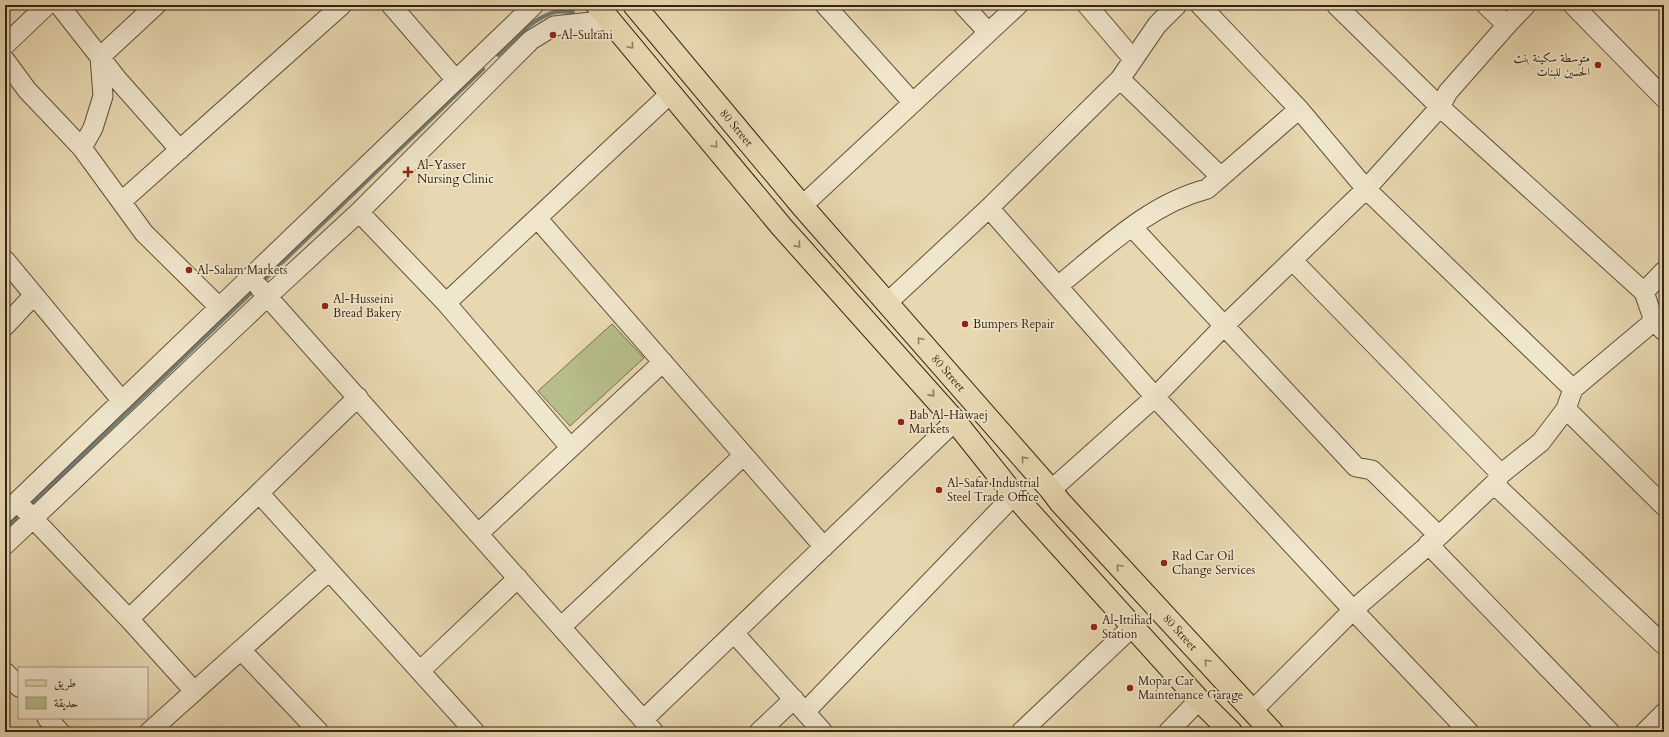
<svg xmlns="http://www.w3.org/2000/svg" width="1669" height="737" font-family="Cardo,Amiri,serif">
<rect width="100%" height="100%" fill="#e8d8b1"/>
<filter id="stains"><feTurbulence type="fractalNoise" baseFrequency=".005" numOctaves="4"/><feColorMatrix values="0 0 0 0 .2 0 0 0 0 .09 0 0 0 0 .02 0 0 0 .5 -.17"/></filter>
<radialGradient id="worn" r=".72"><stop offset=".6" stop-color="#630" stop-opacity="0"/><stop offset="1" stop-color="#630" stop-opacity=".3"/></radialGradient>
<path fill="#b7be8a" stroke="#76714f" d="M612 324 644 358 570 426 538 391Z"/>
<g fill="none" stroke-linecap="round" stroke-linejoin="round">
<path stroke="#717d75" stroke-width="4" d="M498 55C514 40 532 18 555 12 560 11 567 12 573 12
M264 280 483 69
M31 504 253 291
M5 528 19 515"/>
<defs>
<path id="minor" d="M59 5 118 80 180 150
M156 5 100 57 103 96 93 128 82 148 144 233 219 307
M391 5 456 80
M825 5 913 103
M963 5 988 32
M1087 5 1133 59
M1200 5 1299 109 1366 189 1573 389
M1336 5 1440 107 1644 292 1654 321 1664 331
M1486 5 1507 25
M1573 5 1664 98
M5 45 47 5
M5 60 27 90 82 148
M1120 79 1221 177
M122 201 342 5
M802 206 1018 5
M989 208 1155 397 1353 610 1469 732
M359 212 446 303 570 447
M537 218 824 547
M1132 227 1356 467 1372 470 1439 536
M5 260 122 401
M1293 261 1501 474
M1058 286C1104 249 1149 204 1207 189L1299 109
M259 287 654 732
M1644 292 1664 271
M446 303 671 93
M887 303 989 208 1120 79 1157 25 1177 5
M5 326 34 295
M1566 409 1664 506
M1494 484 1664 645
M1051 490 1155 397 1224 326 1366 189 1440 107 1448 92 1507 25 1526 5
M259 493 475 732
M24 509 129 619 194 691
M5 513 534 5
M479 533 663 362
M1428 544 1610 732
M5 545 268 296 359 212 531 40 554 26 610 20
M129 619 358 397
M561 627 744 455
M734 633 823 732
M241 650 319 732
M420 671 518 578
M5 672 19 687
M1252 711 1353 610 1439 536 1494 484 1501 474 1541 442 1566 409 1573 389 1654 321
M805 712 1014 495
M47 718 60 732
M643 720 955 421
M149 732 329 571
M759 732 794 699
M1021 732 1132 627
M1168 732 1199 700
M1645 732 1664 713"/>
<g id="major">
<path d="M597 5 781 226 955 421 1014 495 1199 700 1231 732"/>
<path id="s1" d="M634 5 802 206 1051 490 1060 502 1272 732"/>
</g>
</defs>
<use href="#minor" stroke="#62513b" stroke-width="21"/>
<use href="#major" stroke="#362414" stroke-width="24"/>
<use href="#minor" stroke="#f0e6cc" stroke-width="19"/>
<use href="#major" stroke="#e8d8b1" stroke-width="22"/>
</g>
<defs><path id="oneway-chevron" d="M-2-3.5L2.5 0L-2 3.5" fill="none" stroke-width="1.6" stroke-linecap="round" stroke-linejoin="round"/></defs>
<g stroke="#8f7e62">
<use href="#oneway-chevron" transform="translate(631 46) rotate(50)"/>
<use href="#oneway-chevron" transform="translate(715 145) rotate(50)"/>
<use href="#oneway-chevron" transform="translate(798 245) rotate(48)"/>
<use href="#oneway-chevron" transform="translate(920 340) rotate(-131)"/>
<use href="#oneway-chevron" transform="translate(932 394) rotate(48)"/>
<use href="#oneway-chevron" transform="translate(1024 459) rotate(-131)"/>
<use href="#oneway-chevron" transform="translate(1119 567) rotate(-133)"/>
<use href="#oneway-chevron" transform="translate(1207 662) rotate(-133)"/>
</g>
<g fill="#8f2418" stroke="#f0e6cc" stroke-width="1.5">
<circle cx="553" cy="35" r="4"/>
<circle cx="1598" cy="65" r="4"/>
<path d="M406 166h4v4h4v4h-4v4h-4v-4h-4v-4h4z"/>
<circle cx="189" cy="270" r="4"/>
<circle cx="325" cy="306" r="4"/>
<circle cx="965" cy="324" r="4"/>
<circle cx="901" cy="422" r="4"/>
<circle cx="939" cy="490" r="4"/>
<circle cx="1164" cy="563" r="4"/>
<circle cx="1094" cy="627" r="4"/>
<circle cx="1130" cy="688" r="4"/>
</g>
<g text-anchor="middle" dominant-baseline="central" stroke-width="3.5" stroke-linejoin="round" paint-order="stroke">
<g font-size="12" fill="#362414" stroke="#f0e6cc" text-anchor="start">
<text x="561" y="35">Al-Sultani</text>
<text x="1590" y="58" text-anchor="end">متوسطة سكينة بنت<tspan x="1590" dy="14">الحسين للبنات</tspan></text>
<text x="417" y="165">Al-Yasser<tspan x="417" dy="14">Nursing Clinic</tspan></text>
<text x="197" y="270">Al-Salam Markets</text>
<text x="333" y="299">Al-Husseini<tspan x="333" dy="14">Bread Bakery</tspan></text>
<text x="973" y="324">Bumpers Repair</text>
<text x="909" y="415">Bab Al-Hawaej<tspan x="909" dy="14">Markets</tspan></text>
<text x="947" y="483">Al-Safar Industrial<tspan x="947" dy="14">Steel Trade Office</tspan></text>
<text x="1172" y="556">Rad Car Oil<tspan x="1172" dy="14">Change Services</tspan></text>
<text x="1102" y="620">Al-Ittihad<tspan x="1102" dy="14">Station</tspan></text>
<text x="1138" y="681">Mopar Car<tspan x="1138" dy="14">Maintenance Garage</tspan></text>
</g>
<g font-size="12" fill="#362414" stroke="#f0e6cc">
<text stroke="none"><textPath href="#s1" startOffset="160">80 Street</textPath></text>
<text stroke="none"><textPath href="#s1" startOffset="484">80 Street</textPath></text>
<text stroke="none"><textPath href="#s1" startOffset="832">80 Street</textPath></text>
</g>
</g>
<rect width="1669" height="737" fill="none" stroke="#e8d8b1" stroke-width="20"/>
<rect x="6" y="6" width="1657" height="725" fill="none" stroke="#362414" stroke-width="2"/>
<rect x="10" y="10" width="1649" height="717" fill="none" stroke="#362414"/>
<rect x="18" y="667" width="130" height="52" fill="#f0e6cc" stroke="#a69882"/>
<rect x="26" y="680" width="20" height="6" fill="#e8d8b1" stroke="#a69882"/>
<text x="54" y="687" font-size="12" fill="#362414">طريق</text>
<rect x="26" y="697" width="20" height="12" fill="#b7be8a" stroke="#a69882"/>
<text x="54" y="707" font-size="12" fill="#362414">حديقة</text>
<rect width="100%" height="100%" filter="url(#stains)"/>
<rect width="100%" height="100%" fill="url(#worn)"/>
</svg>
